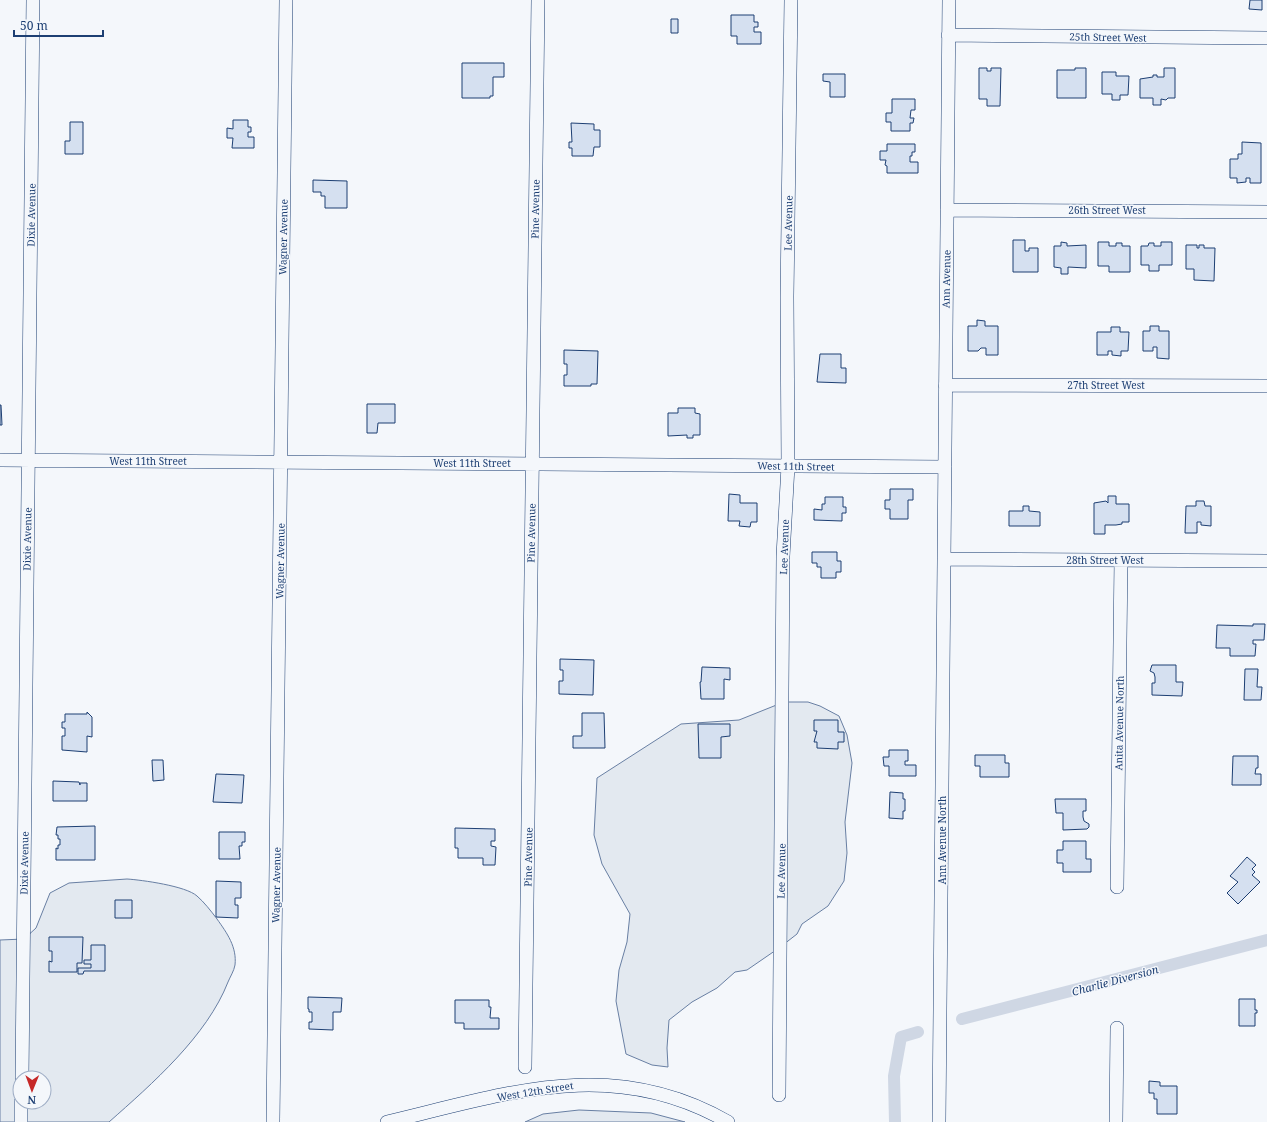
<svg xmlns="http://www.w3.org/2000/svg" width="1267" height="1122" font-family="'Noto Serif',serif">
<rect width="100%" height="100%" fill="#f4f7fb"/>
<path fill="#e3e9f0" stroke="#687fa3" fill-rule="evenodd" d="M784 702H808L820 706 839 716 847 735 852 763 845 822 847 853 844 881 828 906 802 924 797 934 779 948 747 970 735 972 717 988 692 1002 669 1020 667 1048 668 1067 652 1065 626 1054 616 1001 619 970 627 942 630 914 602 864 594 835 597 778 681 724 739 720Z
M127 879C142 880 186 886 197 896 204 902 211 911 217 919 227 933 237 947 235 965 234 971 230 977 228 982 207 1036 152 1084 109 1122H0V940L24 939 36 928 50 893 69 883ZM20 1078H44V1102H20Z
M579 1110 651 1113 685 1122H525L543 1114Z"/>
<g fill="none" stroke-linecap="round" stroke-linejoin="round">
<path stroke="#cfd7e4" stroke-width="12" d="M962 1019 1267 940
M895 1122 894 1076 901 1037 918 1032"/>
</g>
<path fill="#d5e0f0" stroke="#1d3f73" d="M1250 0H1262V10L1249 9Z
M731 15H754V22H758V27H754V32H761V44H737V36H731Z
M671 19H678V33H671Z
M462 63H504V77H493V96H490V98H462Z
M979 68H987V71H991V68H1001L1000 106H987V99H979Z
M1075 68H1086V98H1057V70H1075Z
M1164 68H1175V98H1168L1166 100 1161 99V105H1153V98H1140V79L1153 77V75H1157V77H1164Z
M1102 72H1116V76H1129L1128 95H1120V100H1112V94H1102Z
M823 74H845V97H830V82L823 81Z
M892 99H915V110H911L910 118H914L913 123H910V131H891V122H886V113H892Z
M233 120H248V127H251V132H248V137H254V148H232L233 138H227V128L233 129Z
M70 122H83V154H65V141H70Z
M571 123 594 124V130H600V147H594L593 156H572V148H569V142H572Z
M1242 142 1261 143V183H1250V178H1246V182L1237 183V178H1230V159H1238V154H1242Z
M887 144H915V152H912V156H910V162H918V173H887V166L885 165 886 160H880V151H887Z
M313 180 347 181V208H325V196H321V192H313Z
M1013 240H1025V251H1029V248H1038V272H1013Z
M1061 242 1067 243V246L1086 245V268L1068 267V274H1061V268L1054 267V246H1061Z
M1098 242H1109V246H1116V243H1122V246H1130V272H1109V266H1098Z
M1161 242H1172V265H1159V271H1149V265H1141V246H1148L1149 243H1154V246H1161Z
M1186 245H1197V248H1199V245H1204V248H1215L1214 281 1194 280V269H1186Z
M977 320 985 321V326H998V355H986V348H981L978 351H968V326H977Z
M1150 326H1159V331H1169V359L1157 358V347H1153V351H1143V331H1150Z
M1111 327H1120V332H1129L1128 351H1121V356L1112 355V351H1108V355H1097V332H1111Z
M564 350 598 351 597 384H591V386H564V375H567V364H564Z
M820 354H841V368H846V383L817 382Z
M367 404H395V423H378L377 433H367Z
M0 405H1L2 425H0Z
M678 408H695V413L700 414V435H693V438H687V435L668 436V413H678Z
M890 489H913V500H908V519H890V509H885V500H890Z
M729 494 740 495V503H757V522H751L750 527 739 526 740 521H728Z
M1108 496H1116V504H1129V522H1122V524L1116 525H1105V534H1094V503L1106 501 1108 503Z
M825 497H843V507H846V513H842V521L814 520V509L822 510V504H825Z
M1196 501H1204L1205 506H1211V526L1201 525V522H1197V533H1185L1186 506H1196Z
M1023 506H1029V511L1040 512V526H1009V511H1023Z
M812 552H837V561H841V572H836V578H821V567H817V563H812Z
M1253 624H1265L1264 640H1253V644H1256L1255 656H1230V648H1216L1217 625 1253 626Z
M560 659 594 660 593 695 559 694V681H563V670H560Z
M1152 665H1176V682H1183L1182 696 1152 695V683H1155V677L1154 673 1150 671Z
M702 667 730 668V680L724 679V699H701L700 682H701Z
M1245 669H1258L1257 687H1262L1261 700H1244Z
M87 712 92 717V737L87 736V752L62 750V736H65V728H62V722H65V714H87Z
M582 713H604L605 748H573V736H582Z
M814 720H838V732H844V742H838V749L817 748V742H814L817 731H814Z
M698 724H730V736L721 737V758H699Z
M889 750H908V761H905V765H916V776H889V766H884L883 757H889Z
M975 755H1005V763H1009V777H980V766H975Z
M1233 756H1258V768H1256L1255 774H1261V785H1232Z
M152 760H163L164 780 153 781Z
M216 774 244 775 242 803 213 802Z
M53 781 79 782 80 785V783H87V801H53Z
M890 792 903 793V799H905V811H903V819L889 818Z
M1055 799H1086V811H1083V817L1084 821 1089 824V827L1087 829 1063 830V813H1056Z
M95 826V860H56V848L58 849V845H60V839H58V835H56L57 827Z
M455 828 495 829V841H491V846L496 847 495 865H483V858H458V848H455Z
M219 832H245V842H242V846H239L240 859H219Z
M1063 841H1086V859H1091V872H1063V863H1057V850H1063Z
M1247 857 1256 865 1252 869 1255 872 1252 875 1260 882 1238 904 1227 893 1238 882 1230 876Z
M216 881 241 882V898H235V905H238V918L216 917Z
M115 900H132V918H115Z
M49 937H83L82 963H77V972H49V961L52 962V951H49Z
M91 945H105V971H84L83 974H78V968H91V964H84V960H91Z
M308 997 342 998 341 1012H333V1030L309 1029V1022H312V1012H309V1009H308Z
M1239 999H1255V1010H1257V1013H1255V1026H1239Z
M455 1000H489V1007H491L490 1018H499V1029H464V1023H455Z
M1149 1081 1160 1082V1086H1177V1114H1157V1099H1154V1093H1149Z"/>
<g fill="none" stroke-linecap="round" stroke-linejoin="round">
<defs>
<path id="minor" d="M948 35 1267 38
M947 210 1267 212
M945 385 1267 386
M0 460 945 467
M944 559 1267 561
M1117 887 1121 560
M525 1067 538 0
M22 1078 33 0
M779 1095 783 556 788 466 787 297 791 0
M21 1122V1102
M273 1122 286 0
M387 1122C506 1094 612 1055 728 1122
M939 1122 949 0
M1116 1122 1117 1028"/>
</defs>
<use href="#minor" stroke="#1d3f73" stroke-width="14"/>
<use href="#minor" stroke="#f4f7fb" stroke-width="13"/>
</g>
<g text-anchor="middle" dominant-baseline="central" stroke-width="3" stroke-linejoin="round" paint-order="stroke">
<g font-size="10" fill="#1d3f73" stroke="#f4f7fb">
<text transform="translate(1108 37) rotate(1)">25th Street West</text>
<text transform="translate(535 209) rotate(-89)">Pine Avenue</text>
<text x="1107" y="210">26th Street West</text>
<text transform="translate(31 215) rotate(-89)">Dixie Avenue</text>
<text transform="translate(788 223) rotate(-89)">Lee Avenue</text>
<text transform="translate(283 237) rotate(-89)">Wagner Avenue</text>
<text transform="translate(946 279) rotate(-89)">Ann Avenue</text>
<text x="1106" y="385">27th Street West</text>
<text x="148" y="461">West 11th Street</text>
<text x="472" y="463">West 11th Street</text>
<text transform="translate(796 466) rotate(1)">West 11th Street</text>
<text transform="translate(531 533) rotate(-89)">Pine Avenue</text>
<text transform="translate(27 539) rotate(-89)">Dixie Avenue</text>
<text transform="translate(784 547) rotate(-88)">Lee Avenue</text>
<text x="1105" y="560">28th Street West</text>
<text transform="translate(280 561) rotate(-89)">Wagner Avenue</text>
<text transform="translate(1119 723) rotate(-89)">Anita Avenue North</text>
<text transform="translate(942 840) rotate(-90)">Ann Avenue North</text>
<text transform="translate(528 857) rotate(-89)">Pine Avenue</text>
<text transform="translate(24 863) rotate(-89)">Dixie Avenue</text>
<text transform="translate(781 871) rotate(-89)">Lee Avenue</text>
<text transform="translate(276 885) rotate(-89)">Wagner Avenue</text>
<text transform="translate(535 1091) rotate(-9)">West 12th Street</text>
</g>
<g font-size="11" font-style="italic" fill="#1d3f73" stroke="#f4f7fb">
<text transform="translate(1115 980) rotate(-15)">Charlie Diversion</text>
</g>
</g>
<g transform="translate(32 1090) rotate(181)"><circle r="19" fill="#f4f7fb" stroke="#9eadc5"/>
<path d="M0-3L7 15L0 10L-7 15Z" fill="#c62828"/>
<text y="-6" font-size="11" font-weight="bold" text-anchor="middle" fill="#1d3f73">N</text>
</g>
<path d="M14 30v6h89v-6" fill="none" stroke="#1d3f73" stroke-width="2"/>
<text x="20" y="30" font-size="12" fill="#1d3f73" stroke="#f4f7fb" stroke-width="3" paint-order="stroke">50 m</text>
</svg>
